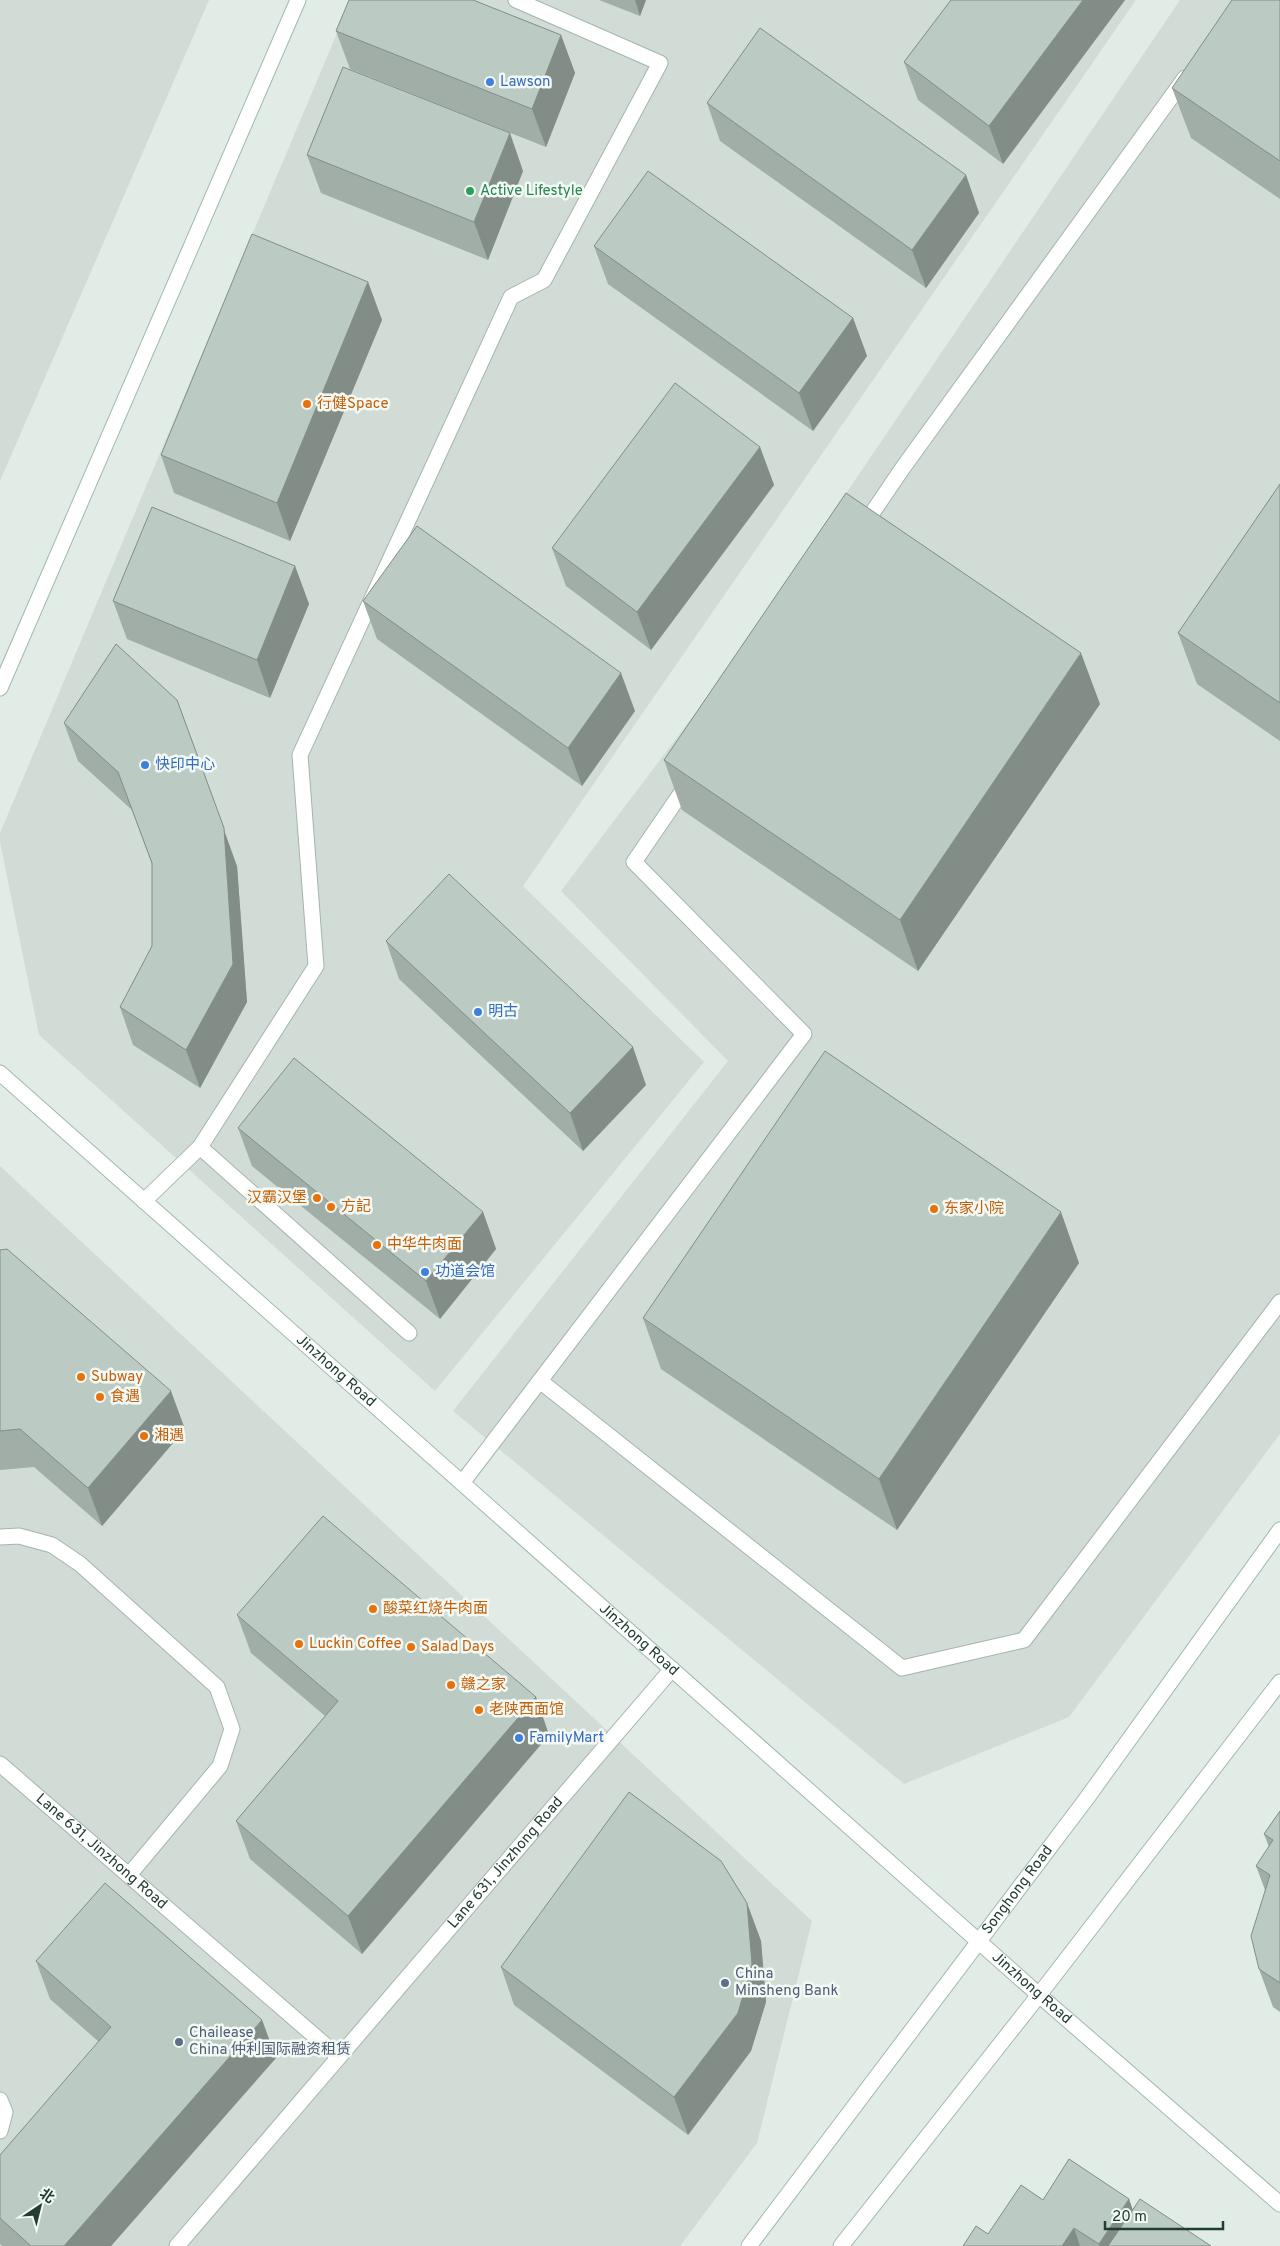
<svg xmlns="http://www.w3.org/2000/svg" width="1280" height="2246" font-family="Overpass,'Noto Sans SC',sans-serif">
<rect width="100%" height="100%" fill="#e2ece7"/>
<path fill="#d1dcd6" d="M0 0H209L0 481Z
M351 0H1136L523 886 704 1062 435 1391 39 1035 0 842V833Z
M1180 0H1280V1434L1069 1717 904 1784 453 1411 728 1061 561 891 715 687Z
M0 1166 812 1921 757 2143 680 2246H0Z"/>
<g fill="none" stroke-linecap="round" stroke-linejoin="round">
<defs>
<path id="lane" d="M200 1147 316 966 300 755 511 297 544 280 660 63 516 0
M144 1201 200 1147 409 1333"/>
<g id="street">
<path d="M862 528 902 469 1185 78"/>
<path d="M540 1381 902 1668 1024 1640 1280 1302"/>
<path d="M462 1483 804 1034 634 862 688 783"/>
<path d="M0 1537 19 1536 52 1545 80 1564 217 1687 232 1729 220 1766 129 1875"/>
<path id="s1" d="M0 1764 339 2057 672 1669"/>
<path d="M0 2100 5 2112 0 2131"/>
<path d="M177 2246 339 2057"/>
</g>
<g id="secondary">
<path d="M0 688 298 0"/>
<path id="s2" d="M0 1073 1039 1995 1280 2204"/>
<path id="s3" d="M749 2246 1087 1798 1280 1530"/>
<path d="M841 2246 1039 1995 1280 1682"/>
</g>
</defs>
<use href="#lane" stroke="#a5b4ad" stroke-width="17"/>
<use href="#street" stroke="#a5b4ad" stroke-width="17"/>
<use href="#secondary" stroke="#a1b8ad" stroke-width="17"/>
<use href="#lane" stroke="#fff" stroke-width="15"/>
<use href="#street" stroke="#fff" stroke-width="15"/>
<use href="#secondary" stroke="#fff" stroke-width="15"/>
</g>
<path fill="#a1aea7" d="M599 0H646L640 16Z
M951 0H1125L1003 164 918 100 904 62Z
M1280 0V199L1191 138 1172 88Z
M336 31 561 35 575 73 546 147 350 69Z
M707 103 966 175 979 213 926 288 720 141Z
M307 155 523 171 488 260 321 193Z
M594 246 853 318 867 356 813 431 608 284Z
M368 282 382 320 290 541 174 493 161 455Z
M760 447 774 485 651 650 566 586 552 548Z
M1280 484V741L1197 684 1178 633Z
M295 566 309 604 270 698 127 639 113 601Z
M363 601 635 711 582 786 377 639Z
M1100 704 918 971 682 810 664 760Z
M64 723 237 866 247 1002 200 1088 133 1045 120 1007 152 946V864L132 810 78 761Z
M386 941 646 1085 583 1151 399 979Z
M238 1128 483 1212 496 1249 440 1319 252 1166Z
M0 1250 185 1429 102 1526 34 1467 0 1470Z
M1079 1263 897 1530 661 1369 643 1318Z
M237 1615 536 1697 549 1735 362 1954 250 1859 236 1821 325 1716 251 1653Z
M1280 1811V2012L1273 2007 1259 1969 1265 1890 1256 1866 1269 1847 1264 1834Z
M747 1903 761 1941 766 2002 751 2051 688 2135 514 2005 501 1967Z
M36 1961 262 2020 276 2058 111 2246H2L0 2244V2155L99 2042 50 1999Z
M1129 2199 1132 2209 1211 2246H963L988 2234 1043 2200Z"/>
<path fill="#838d88" d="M635 0H646L640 16Z
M1083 0H1125L1003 164 989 126Z
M561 35 575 73 546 147 532 109Z
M510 133 523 171 488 260 474 222Z
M966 175 979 213 926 288 912 250Z
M368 282 382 320 290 541 277 503Z
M853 318 867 356 813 431 799 393Z
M760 447 774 485 651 650 637 612Z
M295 566 309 604 270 698 257 660Z
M1081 653 1100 704 918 971 900 920Z
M621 673 635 711 582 786 568 748Z
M177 700 237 866 247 1002 200 1088 186 1050Z
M633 1047 646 1085 583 1151 570 1113Z
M483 1212 496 1249 440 1319 426 1281Z
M1061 1212 1079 1263 897 1530 879 1479Z
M171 1391 185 1429 102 1526 88 1488Z
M536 1697 549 1735 362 1954 348 1916Z
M747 1903 761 1941 766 2002 751 2051 688 2135 674 2097Z
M262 2020 276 2058 111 2246H64Z
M1129 2199 1139 2228 1128 2246H1099V2244Z
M1074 2228 1080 2246H1062Z"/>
<path fill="#bbcac2" stroke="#838d88" d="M349 0H473L561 35 532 109 336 31Z
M951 0H1083L989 126 904 62Z
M1232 0H1280V161L1172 88Z
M760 28 966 175 912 250 707 103Z
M343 67 510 133 474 222 307 155Z
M648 171 853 318 799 393 594 246Z
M252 234 368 282 277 503 161 455Z
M675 383 760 447 637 612 552 548Z
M1280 484V703L1178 633Z
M846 493 1081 653 900 920 664 760Z
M152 507 295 566 257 660 113 601Z
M417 526 621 673 568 748 363 601Z
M116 644 177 700 224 828 233 964 186 1050 120 1007 152 946V863L118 772 64 723Z
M449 874 633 1047 570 1113 386 941Z
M825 1051 1061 1212 879 1479 643 1318Z
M294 1058 483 1212 426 1281 238 1128Z
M7 1249 171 1391 88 1488 20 1429 0 1431V1250Z
M323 1516 536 1697 348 1916 236 1821 338 1701 237 1615Z
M629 1792 721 1861 747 1903 752 1964 738 2013 674 2097 501 1967Z
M1280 1811V1983L1259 1969 1251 1936 1270 1875 1256 1866 1273 1840 1264 1834Z
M105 1883 262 2020 64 2246H31L0 2218V2155L111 2027 36 1961Z
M1069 2159 1129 2199 1099 2244 1074 2228 1062 2246H963L976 2226 988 2234 1021 2185 1043 2200Z
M1140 2199 1211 2246H1108Z"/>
<g fill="#3f7fe0" stroke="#f3f9f5" stroke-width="2">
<circle cx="490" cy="82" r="5"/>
<circle cx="145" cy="765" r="5"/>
<circle cx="478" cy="1012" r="5"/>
<circle cx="425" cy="1272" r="5"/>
<circle cx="519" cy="1738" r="5"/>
</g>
<circle fill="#2e9e5b" stroke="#f3f9f5" stroke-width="2" cx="470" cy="191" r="5"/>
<g fill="#e8710a" stroke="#f3f9f5" stroke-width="2">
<circle cx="307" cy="404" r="5"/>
<circle cx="317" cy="1198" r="5"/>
<circle cx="331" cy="1207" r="5"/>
<circle cx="934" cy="1209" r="5"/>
<circle cx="377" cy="1245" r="5"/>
<circle cx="81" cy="1377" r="5"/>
<circle cx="100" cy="1397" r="5"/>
<circle cx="144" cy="1436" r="5"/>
<circle cx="373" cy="1609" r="5"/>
<circle cx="299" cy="1644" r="5"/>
<circle cx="411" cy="1647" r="5"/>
<circle cx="451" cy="1685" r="5"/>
<circle cx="479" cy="1710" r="5"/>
</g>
<g fill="#5c6f8a" stroke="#f3f9f5" stroke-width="2">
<circle cx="725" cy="1983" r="5"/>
<circle cx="179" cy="2042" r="5"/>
</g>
<g text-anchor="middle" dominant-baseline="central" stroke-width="5" stroke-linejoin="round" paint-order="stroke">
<g font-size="15" fill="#366cbe" stroke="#f3f9f5" text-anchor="start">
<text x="500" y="82">Lawson</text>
<text x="155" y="765">快印中心</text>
<text x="488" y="1012">明古</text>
<text x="435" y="1272">功道会馆</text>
<text x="529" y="1738">FamilyMart</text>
</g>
<g font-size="15" fill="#27864d" stroke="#f3f9f5" text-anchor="start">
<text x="480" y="191">Active Lifestyle</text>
</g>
<g font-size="15" fill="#c56008" stroke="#f3f9f5" text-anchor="start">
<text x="317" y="404">行健Space</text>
<text x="307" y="1198" text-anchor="end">汉霸汉堡</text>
<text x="341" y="1207">方記</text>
<text x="944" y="1209">东家小院</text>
<text x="387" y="1245">中华牛肉面</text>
<text x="91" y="1377">Subway</text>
<text x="110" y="1397">食遇</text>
<text x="154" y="1436">湘遇</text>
<text x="383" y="1609">酸菜红烧牛肉面</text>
<text x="309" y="1644">Luckin Coffee</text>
<text x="421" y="1647">Salad Days</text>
<text x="461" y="1685">赣之家</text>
<text x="489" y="1710">老陕西面馆</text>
</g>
<g font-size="15" fill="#223e33" stroke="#f3f9f5">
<text stroke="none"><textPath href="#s2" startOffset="449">Jinzhong Road</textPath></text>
<text stroke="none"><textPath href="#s2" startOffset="854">Jinzhong Road</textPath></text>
<text stroke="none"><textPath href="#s1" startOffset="134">Lane 631, Jinzhong Road</textPath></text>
<text stroke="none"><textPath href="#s1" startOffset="704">Lane 631, Jinzhong Road</textPath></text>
<text stroke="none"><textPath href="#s3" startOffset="446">Songhong Road</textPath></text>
<text stroke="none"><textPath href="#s2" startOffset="1379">Jinzhong Road</textPath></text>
</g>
<g font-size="15" fill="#4e5e75" stroke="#f3f9f5" text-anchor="start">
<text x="735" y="1974">China<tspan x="735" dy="17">Minsheng Bank</tspan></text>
<text x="189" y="2033">Chailease<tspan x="189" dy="17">China 仲利国际融资租赁</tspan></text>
</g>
</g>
<g transform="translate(40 2206) rotate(35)" stroke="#f3f9f5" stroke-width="4" paint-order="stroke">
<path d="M0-4L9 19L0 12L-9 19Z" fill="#223e33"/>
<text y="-8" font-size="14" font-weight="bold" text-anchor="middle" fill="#223e33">北</text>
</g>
<path d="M1105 2221v8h118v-8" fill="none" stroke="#223e33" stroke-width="2.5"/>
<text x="1112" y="2221" font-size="15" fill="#223e33" stroke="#f3f9f5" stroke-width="4" paint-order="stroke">20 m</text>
</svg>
